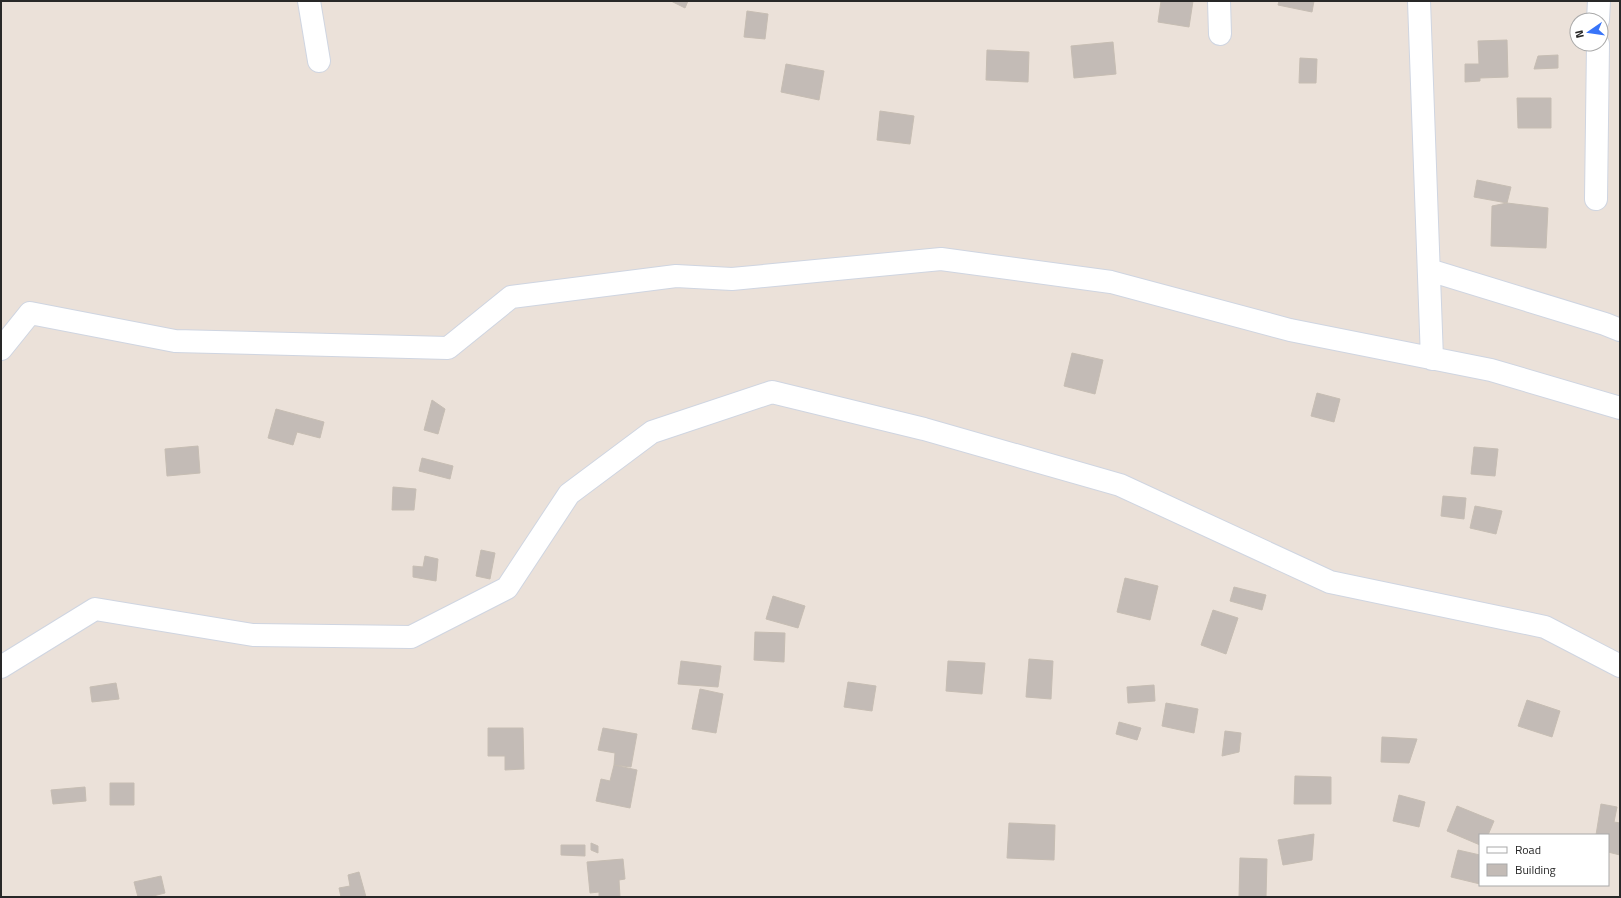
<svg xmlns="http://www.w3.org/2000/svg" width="1621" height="898" font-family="'Titillium Web',sans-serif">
<rect width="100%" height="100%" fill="#ebe1d9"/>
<path fill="#c3bbb6" stroke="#c6bdb3" d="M671 1H688L685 8Z
M1161 1H1193L1189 27 1158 22Z
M1279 1H1314L1312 12 1278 5Z
M747 11 768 14 765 39 744 37Z
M1507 40 1508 77 1480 78V81L1465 82V64H1479L1478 41Z
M1113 42 1116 74 1074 78 1071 46Z
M987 50 1029 52 1028 82 986 80Z
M1558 55V68L1534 69 1538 56Z
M1300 58 1317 59 1316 83H1299Z
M786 64 824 71 819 100 781 92Z
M1517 98H1551V128H1518Z
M880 111 914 116 910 144 877 140Z
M1477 180 1511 187 1507 203 1474 197Z
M1507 203 1548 208 1546 248 1491 246 1492 206Z
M1072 353 1103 360 1095 394 1064 386Z
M1317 393 1340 399 1334 422 1311 416Z
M432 400 445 409 438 434 424 430Z
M276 409 324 422 320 438 297 432 293 445 268 438Z
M198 446 200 473 167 476 165 449Z
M1474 447 1498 449 1495 476 1471 474Z
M422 458 453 466 450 479 419 471Z
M393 487 416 489 414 510H392Z
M1443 496 1466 498 1464 519 1441 516Z
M1475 506 1502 511 1496 534 1470 528Z
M481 550 495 553 490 579 476 576Z
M425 556 438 559 436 581 413 577V566L423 567Z
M1125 578 1158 586 1150 620 1117 612Z
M1234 587 1266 595 1262 610 1230 601Z
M773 596 805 606 798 628 766 619Z
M1213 610 1238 618 1226 654 1201 645Z
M755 632 785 633 784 662 754 660Z
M1029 659 1053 661 1051 699 1026 697Z
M681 661 721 666 718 687 678 684Z
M948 661 985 663 982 694 946 691Z
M848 682 876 686 872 711 844 707Z
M116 683 119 699 92 702 90 687Z
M1154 685 1155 701 1128 703 1127 687Z
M700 689 723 694 716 733 692 729Z
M1527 700 1560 711 1552 737 1518 726Z
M1166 703 1198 709 1194 733 1162 726Z
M1119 722 1141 728 1137 740 1116 734Z
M488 728H523L524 769 505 770V756H488Z
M603 728 637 734 631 767 614 765 615 753 598 750Z
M1225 731 1241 733 1239 752 1222 756Z
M1382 737 1417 739 1409 763 1381 762Z
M614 765 637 770 630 808 596 801 601 779 610 781Z
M1295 776 1331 777V804H1294Z
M110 783H134V805H110Z
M85 787 86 801 53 804 51 790Z
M1399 795 1425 802 1419 827 1393 821Z
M1601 804 1617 807 1614 822 1620 823V855L1608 852V835H1596Z
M1457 806 1494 821 1488 835H1480V845L1447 831Z
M1009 823 1055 825 1054 860 1007 858Z
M1314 834 1312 860 1283 865 1278 840Z
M591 843 598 846V853L591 850Z
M561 845H585V856L561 855Z
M1458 850 1480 855V884L1451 877Z
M1240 858 1267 859 1266 897H1239Z
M623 859 625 879 619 880 620 897H599V892L590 893 587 862Z
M359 872 366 897H341L339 888 350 886 348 875Z
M161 876 165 893 149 897H138L134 882Z"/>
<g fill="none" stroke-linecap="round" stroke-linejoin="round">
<defs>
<path id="minor" d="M309 1 319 61
M1219 1 1220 34
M1419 1 1432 359
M1598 20 1599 1
M1596 199 1598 44
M1429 270 1605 324 1620 330
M1 349 30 313 175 341 448 348 511 297 676 276 732 279 941 259 1111 282 1290 330 1491 370 1620 408
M1 667 95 609 253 635 411 637 507 588 569 494 652 432 772 392 924 429 1120 485 1330 582 1545 627 1620 666"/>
</defs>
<use href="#minor" stroke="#cfd5e1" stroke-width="24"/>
<use href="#minor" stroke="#fff" stroke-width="22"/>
</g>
<rect width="1621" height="898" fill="none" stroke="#282828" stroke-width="4"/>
<rect x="1479" y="834" width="130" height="52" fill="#ffffff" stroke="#a9a9a9"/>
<rect x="1487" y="847" width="20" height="6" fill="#ffffff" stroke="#a9a9a9"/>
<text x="1515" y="854" font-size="12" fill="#282828">Road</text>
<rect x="1487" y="864" width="20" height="12" fill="#c3bbb6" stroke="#a9a9a9"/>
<text x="1515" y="874" font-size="12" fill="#282828">Building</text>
<g transform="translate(1589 32) rotate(257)"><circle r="19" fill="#ffffff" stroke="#a9a9a9"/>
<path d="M0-3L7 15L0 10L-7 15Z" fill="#3874f9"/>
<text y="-6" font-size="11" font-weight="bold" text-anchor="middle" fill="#282828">N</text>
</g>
</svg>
